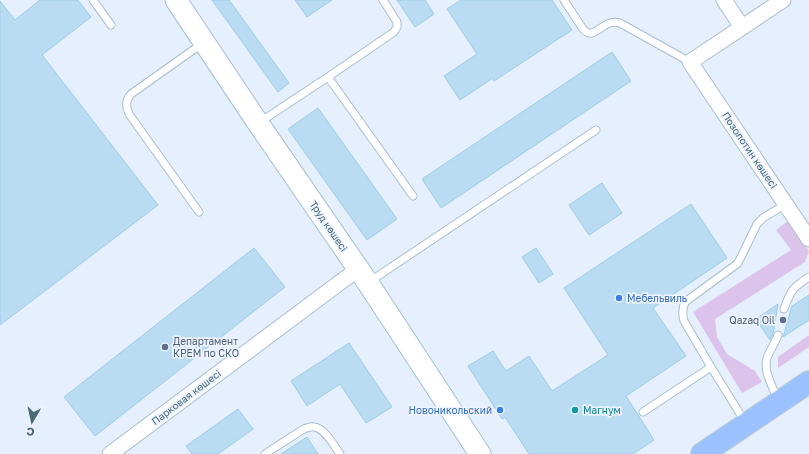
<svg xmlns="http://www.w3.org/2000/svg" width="809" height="454" font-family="'Golos Text',sans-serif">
<rect width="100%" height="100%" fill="#e6effd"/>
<path fill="#dbc3ec" d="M788 221 809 251 805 262 715 319 717 337 727 354 755 371 762 382 742 393 693 312 791 250 776 230Z
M809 335V347L778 368V357Z"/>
<path fill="#badcf2" stroke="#9bcce8" d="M40 0H78L91 17 42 55 158 205 0 325V1L15 20Z
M212 0H229L289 83 278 92Z
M295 0H332L307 17Z
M397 0H425L434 14 415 27Z
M461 0H552L572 30 494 81 493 78 460 100 444 76 477 54 447 9Z
M612 52 631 81 441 208 422 179Z
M318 108 397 219 367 240 288 129Z
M602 183 622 213 589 235 569 205Z
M691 204 727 258 653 308 686 356 626 396 654 440 633 454H529L505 417 502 419 468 366 493 351 506 371 529 356 552 391 608 355 564 288Z
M254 248 285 287 95 436 64 397Z
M536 248 553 274 539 283 522 257Z
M809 295V320L783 337 792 306Z
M778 304 773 334 770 340 756 319Z
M349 343 392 407 366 423 340 384 307 406 291 381Z
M238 409 253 429 218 454H192L186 446Z
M307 437 318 454H281Z"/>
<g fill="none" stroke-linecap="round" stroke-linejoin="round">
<defs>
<path id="lane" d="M93 0 111 25
M564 0 583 29C592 40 600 26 610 23 613 22 616 22 620 23L690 62
M328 77 413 196
M260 122 328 77 394 32 397 27V22L383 0
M199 212 129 114C126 106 125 101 131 94L203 43
M369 282 596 130
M784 309C791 290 792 288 809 277
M778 335C775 343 770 350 767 358 763 372 773 387 778 400
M711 367 745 422
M643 412 711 367 684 321C682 314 682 309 685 302L737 264 741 257 757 224 763 218 786 204
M265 454 302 430C306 428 310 426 314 427 325 428 334 446 340 454"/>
<path id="street" d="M724 0 742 27
M783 0 690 62 809 239
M110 454 358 269"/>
<path id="secondary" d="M176 0 258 123 368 283 480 454"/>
<path id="primary" d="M702 454 809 382"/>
</defs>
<use href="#lane" stroke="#a8bece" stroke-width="9"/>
<use href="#street" stroke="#a8bece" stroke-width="17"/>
<use href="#secondary" stroke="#a6bfd1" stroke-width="23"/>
<use href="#primary" stroke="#c5cfd4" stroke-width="24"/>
<use href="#lane" stroke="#fff" stroke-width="7"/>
<use href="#street" stroke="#fff" stroke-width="15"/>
<use href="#secondary" stroke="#fff" stroke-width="21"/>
<use href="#primary" stroke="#9bc2ff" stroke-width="22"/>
</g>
<g fill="#3f7fe0" stroke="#edf4ff" stroke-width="1.5">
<circle cx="619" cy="298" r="4"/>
<circle cx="500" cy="410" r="4"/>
</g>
<g fill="#5c6f8a" stroke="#edf4ff" stroke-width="1.5">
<circle cx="783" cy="320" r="4"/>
<circle cx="165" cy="347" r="4"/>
</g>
<circle fill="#0f9aa8" stroke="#edf4ff" stroke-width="1.5" cx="575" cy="410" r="4"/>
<g text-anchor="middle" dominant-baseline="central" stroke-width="3.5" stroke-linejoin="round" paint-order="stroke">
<g font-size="10" fill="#496878" stroke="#edf4ff">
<text transform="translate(750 150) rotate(56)">Позолотин көшесі</text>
<text transform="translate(329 226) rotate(56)">Труд көшесі</text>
<text transform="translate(186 397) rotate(-37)">Парковая көшесі</text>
</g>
<g font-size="10" fill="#366cbe" stroke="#edf4ff" text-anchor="start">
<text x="627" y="298">Мебельвиль</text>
<text x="492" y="410" text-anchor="end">Новоникольский</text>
</g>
<g font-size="10" fill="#4e5e75" stroke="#edf4ff" text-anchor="end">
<text x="775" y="320">Qazaq Oil</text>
<text x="173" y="341" text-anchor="start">Департамент<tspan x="173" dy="12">КРЕМ по СКО</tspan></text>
</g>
<g font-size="10" fill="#0d838f" stroke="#edf4ff" text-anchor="start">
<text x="583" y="410">Магнум</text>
</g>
</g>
<g transform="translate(32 422) rotate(189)" stroke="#edf4ff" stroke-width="3" paint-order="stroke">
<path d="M0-3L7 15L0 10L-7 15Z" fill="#496878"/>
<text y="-6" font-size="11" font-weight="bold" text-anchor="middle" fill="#496878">С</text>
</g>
</svg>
